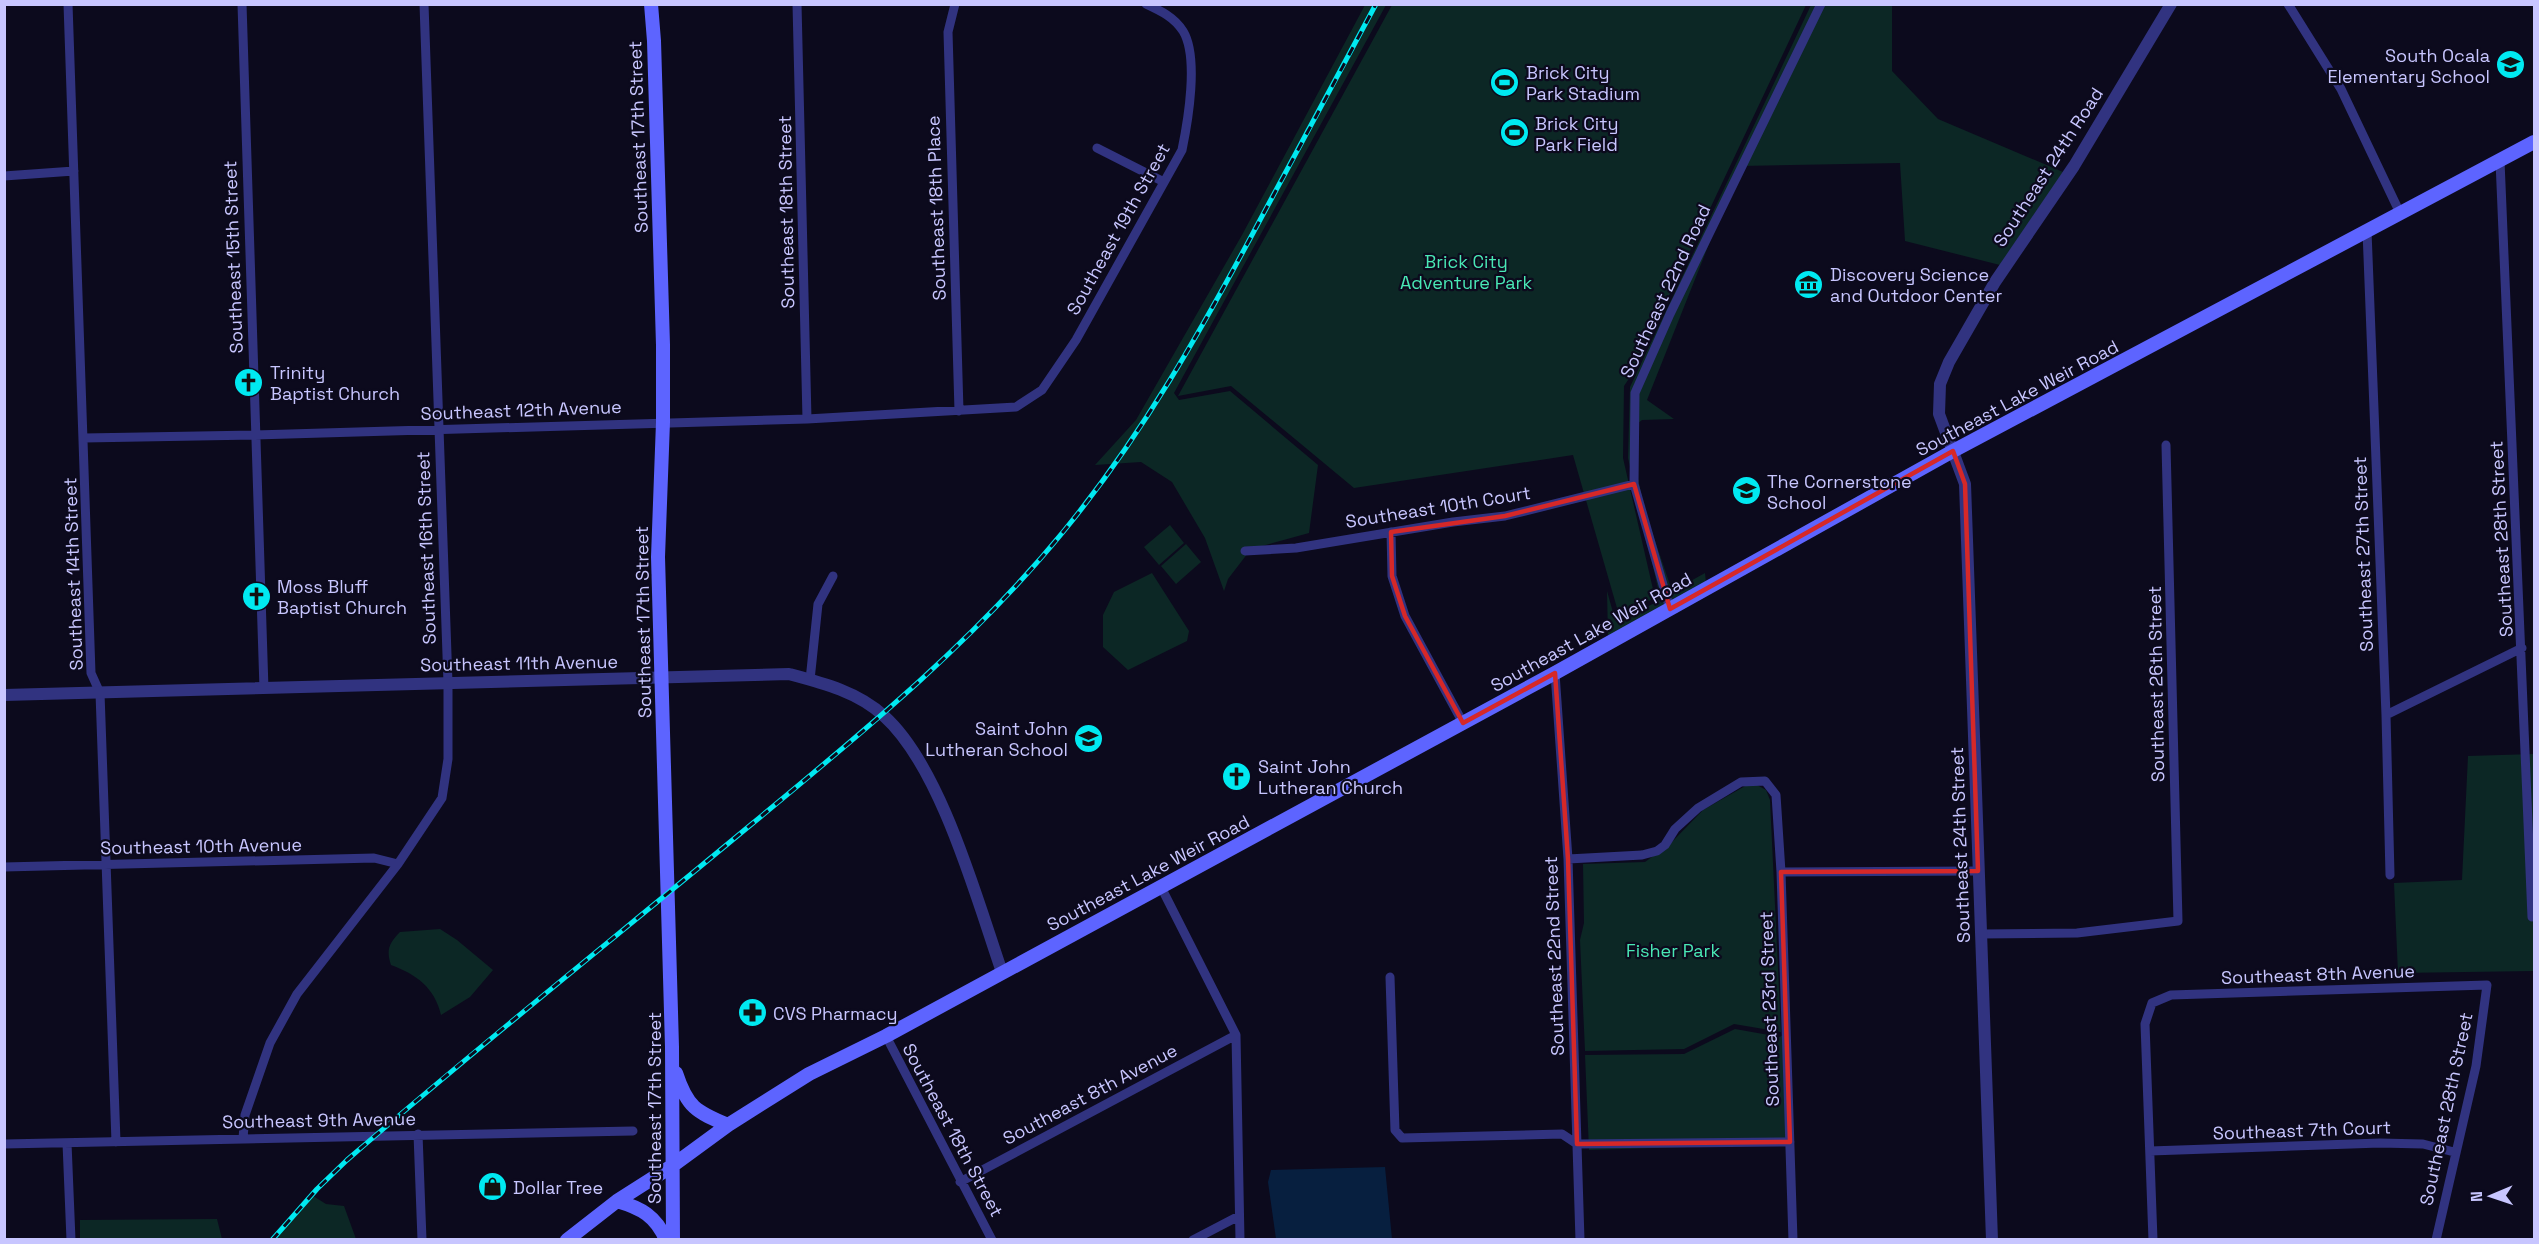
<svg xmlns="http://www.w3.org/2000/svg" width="2539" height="1244" font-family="'Space Grotesk',sans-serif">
<rect width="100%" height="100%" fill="#0c0a1d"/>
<path fill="#0c2725" d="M1365 5H1386L1174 393 1179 400 1230 391 1318 465 1309 533 1251 549 1228 579 1224 591 1205 538 1172 482 1141 462 1095 465 1136 420 1242 235Z
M1392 5H1806L1632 374 1624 386 1623 458 1655 598 1619 615 1573 455 1354 488 1231 386 1178 396Z
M1811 5H1892V71L1938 119 2063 172 2000 265 1905 241 1900 163 1740 166 1647 400 1674 419 1642 420 1637 424 1636 468 1644 508 1670 585 1678 588 1705 573 1706 583 1608 637 1607 591 1614 616 1621 619 1657 602 1660 597 1628 458 1630 387Z
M1170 525 1184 543 1159 565 1144 547Z
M1186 544 1201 562 1176 584 1161 566Z
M1152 573 1189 631 1187 641 1128 670 1103 647V615L1114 592Z
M2534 754V971L2398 973 2394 883 2462 880 2468 756Z
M1747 785H1757L1766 790 1770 800 1781 1032 1734 1024 1684 1049 1585 1051 1580 940 1584 923 1583 864 1645 862 1671 843 1703 810Z
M440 929 457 940 493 970 470 997 441 1015C435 988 416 974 391 965 386 950 389 943 400 932Z
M1735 1029 1780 1037 1786 1032 1790 1144 1589 1150 1585 1055 1684 1054Z
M310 1194 326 1204 344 1206 356 1239H271Z
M217 1219 222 1239H80V1220Z"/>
<path fill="#071f3f" d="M1385 1167 1392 1239H1276L1268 1182 1271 1170Z"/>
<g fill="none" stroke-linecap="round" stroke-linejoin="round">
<path stroke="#313380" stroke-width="9" d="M68 4 91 673 100 693 116 1142
M242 4 264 689
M797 4 807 419
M955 4 948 32 959 411
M2288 4 2341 89 2400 213
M1097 148 1164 182
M2500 161 2532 917
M4 176 74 171
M2367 231 2386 715 2390 875
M84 438 255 435 807 419 1016 407 1042 390 1076 340 1182 150C1188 121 1199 57 1183 31 1174 17 1161 11 1146 4
M1391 532 1392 576 1405 616 1463 723
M1245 551 1296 548 1453 522 1505 516 1634 484
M1670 609 1634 484 1635 393 1670 314 1821 4
M1555 673 1568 859 1580 1240
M810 680 818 604 833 576
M2386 715 2522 648
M1568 859 1642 855 1657 851 1665 845 1675 829 1698 808 1741 782 1765 781 1776 795 1781 872 1793 1240
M4 867 374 858 398 864
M1781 872 1978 871
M1161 887 1236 1035 1240 1240
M1981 934 2077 933 2178 921 2166 445
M1390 977 1395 1130 1402 1138 1562 1134 1577 1144 1790 1142
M886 1036 992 1240
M418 1134 422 1240
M243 1138 245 1115 270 1043 297 994 398 864 442 798 448 759V683L424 4
M67 1143 71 1240
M4 1144 633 1131
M2150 1151 2380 1143 2423 1144 2454 1152
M960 1182 1236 1035
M1193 1240 1239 1216
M2153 1240 2145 1024 2152 1003 2171 995 2487 985 2476 1066 2436 1240"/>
<path stroke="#313380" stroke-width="12" d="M4 695 789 674C823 683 858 692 884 716 941 767 977 900 1002 972
M1992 1240 1965 484 1939 414 1940 384 1949 362 1995 282 2074 166 2171 4"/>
<path stroke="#5d64ff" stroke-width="14" d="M651 4 654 41 663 345V422L658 557 672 1047 673 1240
M676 1073C687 1107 696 1112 728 1125
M617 1201C641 1208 656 1216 666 1240
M567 1240 617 1201 672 1166 728 1125 809 1074 886 1036 1555 673 1953 451 2534 142"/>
<defs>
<path id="rail" d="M272 1240 317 1189 347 1160C480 1045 618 935 753 823 863 732 972 643 1063 532 1142 436 1202 329 1260 220 1299 148 1338 76 1376 4"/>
</defs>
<use href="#rail" stroke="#00e9f1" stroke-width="5"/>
<use href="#rail" stroke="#0c0a1d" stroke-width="3" stroke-dasharray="9" stroke-linecap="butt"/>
</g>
<path fill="none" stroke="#d62828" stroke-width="4.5" stroke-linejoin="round" d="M1953 451 1965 484 1978 871 1781 872 1790 1142 1577 1144 1568 859 1555 673 1463 723 1405 616 1392 576 1391 532 1505 516 1634 484 1670 609Z"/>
<defs>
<symbol id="school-disc" viewBox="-11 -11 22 22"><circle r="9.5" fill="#00e9f1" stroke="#0c0a1d"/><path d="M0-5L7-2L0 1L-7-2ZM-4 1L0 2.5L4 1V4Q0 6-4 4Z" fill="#111"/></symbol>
<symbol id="stadium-disc" viewBox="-11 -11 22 22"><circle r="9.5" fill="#00e9f1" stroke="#0c0a1d"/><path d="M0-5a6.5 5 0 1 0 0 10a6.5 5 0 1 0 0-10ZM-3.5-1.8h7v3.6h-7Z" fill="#111"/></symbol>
<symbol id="museum-disc" viewBox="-11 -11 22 22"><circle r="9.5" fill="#00e9f1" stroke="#0c0a1d"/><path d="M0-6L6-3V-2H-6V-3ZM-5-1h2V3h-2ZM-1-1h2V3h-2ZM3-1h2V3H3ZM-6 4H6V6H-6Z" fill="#111"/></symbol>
<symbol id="church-disc" viewBox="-11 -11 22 22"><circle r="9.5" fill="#00e9f1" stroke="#0c0a1d"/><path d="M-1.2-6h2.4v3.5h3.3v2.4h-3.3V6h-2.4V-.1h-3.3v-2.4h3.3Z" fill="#111"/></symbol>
<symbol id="pharmacy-disc" viewBox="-11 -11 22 22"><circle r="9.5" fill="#00e9f1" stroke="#0c0a1d"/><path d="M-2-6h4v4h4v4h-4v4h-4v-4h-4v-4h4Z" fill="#111"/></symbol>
<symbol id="shop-disc" viewBox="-11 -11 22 22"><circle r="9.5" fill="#00e9f1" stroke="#0c0a1d"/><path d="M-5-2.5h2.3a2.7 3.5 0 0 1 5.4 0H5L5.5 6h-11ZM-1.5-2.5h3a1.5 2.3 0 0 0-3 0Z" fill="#111"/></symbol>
</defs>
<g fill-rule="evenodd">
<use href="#school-disc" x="2494" y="48" width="33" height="33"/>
<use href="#stadium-disc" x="1488" y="66" width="33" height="33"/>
<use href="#stadium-disc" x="1498" y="116" width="33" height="33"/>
<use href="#museum-disc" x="1792" y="268" width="33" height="33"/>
<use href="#church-disc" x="232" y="366" width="33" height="33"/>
<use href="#school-disc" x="1730" y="474" width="33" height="33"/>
<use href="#church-disc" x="240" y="580" width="33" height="33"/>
<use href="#school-disc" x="1072" y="722" width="33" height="33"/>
<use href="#church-disc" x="1220" y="760" width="33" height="33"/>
<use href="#pharmacy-disc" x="736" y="996" width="33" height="33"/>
<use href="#shop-disc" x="476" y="1170" width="33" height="33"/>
</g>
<g text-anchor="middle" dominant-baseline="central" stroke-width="4.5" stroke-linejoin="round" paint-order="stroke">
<g font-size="18" fill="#c8c6ff" stroke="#0c0a1d" text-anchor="start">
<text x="2490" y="55" text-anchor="end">South Ocala<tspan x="2490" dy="21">Elementary School</tspan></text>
<text x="1526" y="72">Brick City<tspan x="1526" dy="21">Park Stadium</tspan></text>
<text x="1535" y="123">Brick City<tspan x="1535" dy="21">Park Field</tspan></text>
<text x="1830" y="274">Discovery Science<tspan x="1830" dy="21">and Outdoor Center</tspan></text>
<text x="270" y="372">Trinity<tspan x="270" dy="21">Baptist Church</tspan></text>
<text x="1767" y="481">The Cornerstone<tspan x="1767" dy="21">School</tspan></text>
<text x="277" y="586">Moss Bluff<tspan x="277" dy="21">Baptist Church</tspan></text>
<text x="1068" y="728" text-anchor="end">Saint John<tspan x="1068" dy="21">Lutheran School</tspan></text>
<text x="1258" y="766">Saint John<tspan x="1258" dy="21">Lutheran Church</tspan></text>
<text x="773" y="1013">CVS Pharmacy</text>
<text x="513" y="1187">Dollar Tree</text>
</g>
<g font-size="18" fill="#c8c6ff" stroke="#0c0a1d">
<text transform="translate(638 137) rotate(-92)">Southeast 17th Street</text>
<text transform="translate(2048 167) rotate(-57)">Southeast 24th Road</text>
<text transform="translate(936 208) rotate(-92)">Southeast 18th Place</text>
<text transform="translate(786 212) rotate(-91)">Southeast 18th Street</text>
<text transform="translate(1118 229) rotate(-61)">Southeast 19th Street</text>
<text transform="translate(233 257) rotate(-92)">Southeast 15th Street</text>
<text transform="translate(1665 291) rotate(-65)">Southeast 22nd Road</text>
<text transform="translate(2017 398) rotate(-28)">Southeast Lake Weir Road</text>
<text transform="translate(521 410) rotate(-2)">Southeast 12th Avenue</text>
<text transform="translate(1438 507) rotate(-9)">Southeast 10th Court</text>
<text transform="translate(2501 539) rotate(-93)">Southeast 28th Street</text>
<text transform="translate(426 548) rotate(-92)">Southeast 16th Street</text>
<text transform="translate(2363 554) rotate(-92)">Southeast 27th Street</text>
<text transform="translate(73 574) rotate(-92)">Southeast 14th Street</text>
<text transform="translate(643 622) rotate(-91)">Southeast 17th Street</text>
<text transform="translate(1591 632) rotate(-29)">Southeast Lake Weir Road</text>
<text transform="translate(519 663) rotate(-1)">Southeast 11th Avenue</text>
<text transform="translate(2156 684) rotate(-91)">Southeast 26th Street</text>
<text transform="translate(1960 845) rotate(-92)">Southeast 24th Street</text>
<text transform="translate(201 846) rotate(-1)">Southeast 10th Avenue</text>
<text transform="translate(1148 873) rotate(-28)">Southeast Lake Weir Road</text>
<text transform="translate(1554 956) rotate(-92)">Southeast 22nd Street</text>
<text transform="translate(2318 974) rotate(-2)">Southeast 8th Avenue</text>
<text transform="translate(1769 1009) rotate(-92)">Southeast 23rd Street</text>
<text transform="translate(1090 1094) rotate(-28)">Southeast 8th Avenue</text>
<text transform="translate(654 1108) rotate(-90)">Southeast 17th Street</text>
<text transform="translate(2446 1109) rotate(-78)">Southeast 28th Street</text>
<text transform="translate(319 1120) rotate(-1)">Southeast 9th Avenue</text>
<text transform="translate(953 1130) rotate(62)">Southeast 18th Street</text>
<text transform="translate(2302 1130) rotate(-2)">Southeast 7th Court</text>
</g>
<g font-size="18" fill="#49e8b5" stroke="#0c0a1d">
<text x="1466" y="261">Brick City<tspan x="1466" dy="21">Adventure Park</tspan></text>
<text x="1673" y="950">Fisher Park</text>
</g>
</g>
<rect width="2539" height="1244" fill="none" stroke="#c8c6ff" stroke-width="12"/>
<g transform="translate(2491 1196) rotate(268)" stroke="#0c0a1d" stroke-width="4.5" paint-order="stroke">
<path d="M0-4.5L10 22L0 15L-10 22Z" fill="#c8c6ff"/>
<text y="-9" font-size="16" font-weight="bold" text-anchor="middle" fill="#c8c6ff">N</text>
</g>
</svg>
